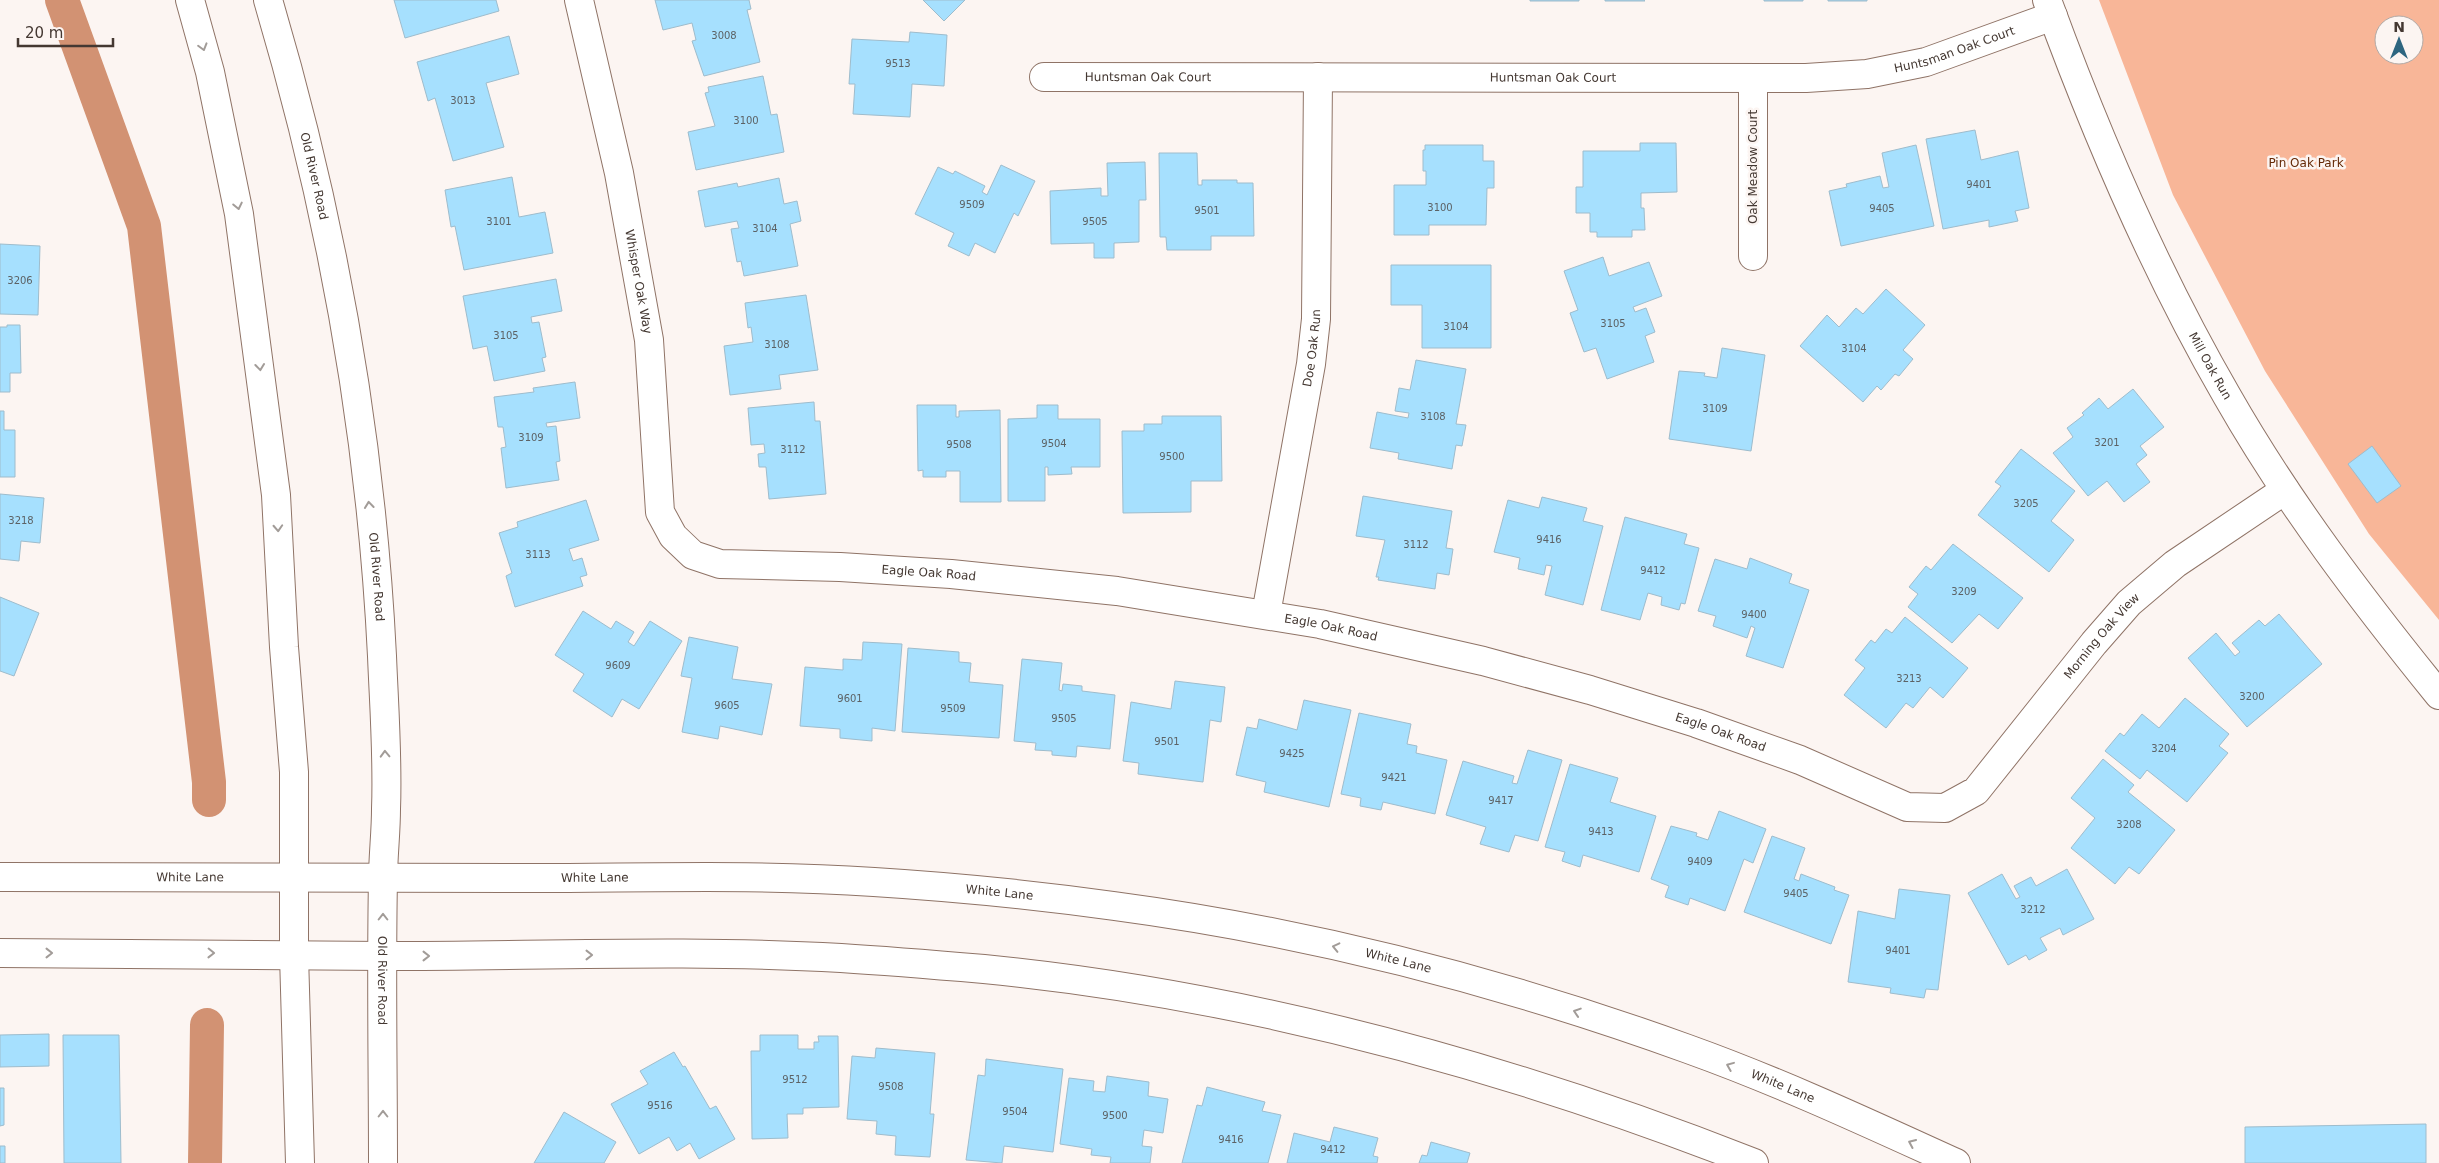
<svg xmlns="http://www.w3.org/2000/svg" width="2439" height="1163" font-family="'DejaVu Sans',sans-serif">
<rect width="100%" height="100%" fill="#fcf5f2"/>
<path fill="#f8b698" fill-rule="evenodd" d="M2099 0H2439V620L2369 534 2265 371 2173 195ZM2384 25H2414V55H2384Z"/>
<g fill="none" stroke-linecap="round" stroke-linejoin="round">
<path stroke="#d29273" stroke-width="34" d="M62 0 144 226 209 782V800
M205 1163 207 1025"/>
</g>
<path fill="#a6e0fe" stroke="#9ebccc" d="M394 0H496L499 11 405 38Z
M655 0H749L751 9 747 10 760 62 704 76 692 41 696 40 692 23 663 30Z
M923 0H965L944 21Z
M1530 0H1579V1H1530Z
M1605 0H1644L1645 1H1605Z
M1764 0H1803V1H1764Z
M1828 0H1867V1H1828Z
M910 32 947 35 944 86 912 84 910 117 853 114 855 84H849L852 39 909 42Z
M509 36 519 74 486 83 504 147 453 161 435 98 428 101 417 62Z
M763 76 771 115 777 114 784 152 696 170 688 132 715 126 705 93 709 92 708 87Z
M1975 130 1981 160 2018 151 2029 208 2015 211 2018 221 1989 227V220L1943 229 1926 139Z
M1640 143H1676L1677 192 1641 193V208H1644L1645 230H1632V237H1597V232H1590V213H1576V187H1583V151H1640Z
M1425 145H1483V161H1494V188H1487L1486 225H1429V235H1394V185H1426V171H1423V150H1425Z
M1916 145 1934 226 1841 246 1829 191 1847 187 1846 184 1880 176 1883 188 1889 187 1882 153Z
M1159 153H1197L1198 185H1202V180H1237V183H1253L1254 236H1211V250H1167L1166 237H1160Z
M1145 162 1146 200H1139V242L1114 243V258H1094V243L1051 244 1050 191 1101 188V196H1108L1107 163Z
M1001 165 1035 181 1018 216 1014 213 995 253 975 243 969 256 948 246 954 233 915 214 938 167 953 174 955 171 985 186 982 192 987 195Z
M512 177 519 217 545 212 553 253 464 270 455 226 451 227 445 190Z
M779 178 784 204 797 201 801 221 790 224 798 266 744 276 741 261 737 262 731 229 739 228 737 221 705 227 698 191 737 183 738 187Z
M0 244 40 246 38 315 0 314Z
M1603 257 1609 276 1649 262 1662 296 1633 307 1635 312 1646 308 1655 332 1645 336 1654 362 1607 379 1596 348 1584 352 1570 313 1578 310 1564 271Z
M1391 265H1491V348H1422V305H1391Z
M556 279 562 311 531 317 532 323 539 322 546 357 542 358 545 371 494 381 487 346 473 349 463 296Z
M1886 289 1925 325 1903 350 1913 359 1899 376 1895 374 1881 390 1877 386 1863 402 1800 346 1827 315 1839 327 1856 308 1863 314Z
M806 295 818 370 779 375 781 389 730 395 724 346 753 342 751 327 748 328 745 303Z
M7 325H20L21 373H10V392H0V327H7Z
M1722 348 1765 355 1751 451 1669 439 1679 371 1705 373 1704 376 1717 378Z
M1416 360 1466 369 1456 424 1466 425 1462 446 1456 445 1452 469 1398 459 1399 453 1370 448 1377 412 1408 418 1409 413 1395 411 1399 388 1410 390Z
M575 382 580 418 546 423 547 427 556 426 560 461 556 462 559 480 506 488 501 448 506 447 503 427H498L494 397 534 392 533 388Z
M2133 389 2164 427 2140 446 2147 455 2136 464 2150 482 2124 502 2107 481 2088 496 2053 453 2073 437 2067 428 2084 415 2082 413 2099 398 2108 409Z
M814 402 815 421H820L826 494 769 499 766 467H759L758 454 765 453 764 444 751 445 748 408Z
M917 405H956V417H959V411L1000 410 1001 502H960V471H946V477H923V470L918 471Z
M1037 405H1058V419H1100V467H1071L1072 474 1048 475V467H1045V501H1008V419L1037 418Z
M0 411H4V430H15V477H0Z
M1162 416H1221L1222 481H1191V512L1123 513 1122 431H1144V424H1162Z
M2372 446 2401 486 2377 503 2348 464Z
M2021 449 2075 491 2051 521 2074 540 2049 572 1978 515 2001 486 1995 482Z
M0 494 44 498 40 543 21 541 19 561 0 559Z
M1363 496 1452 511 1446 548 1453 549 1449 575 1437 573 1435 589 1378 580 1379 577H1376L1385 540 1356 536Z
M1542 497 1587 508 1583 521 1603 526 1583 605 1545 595 1552 566 1546 565 1544 575 1518 569 1520 558 1494 552 1508 500 1539 508Z
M586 500 599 540 569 549 573 561 582 558 587 575 580 577 583 586 515 607 506 576 512 573 499 533 518 527 517 522Z
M1625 517 1687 534 1684 544 1699 548 1685 604 1681 603 1679 610 1661 605 1662 597 1648 593 1640 620 1601 610Z
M1953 544 2023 598 1998 629 1979 614 1952 643 1908 607 1918 594 1909 587 1926 566 1931 570Z
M1750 558 1792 574 1789 583 1809 590 1783 668 1746 656 1755 628 1751 626 1747 638 1713 626 1716 616 1698 611 1715 559 1747 569Z
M0 597 39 613 14 676 0 671Z
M583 611 611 629 616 621 634 632 628 642 634 646 650 621 682 641 639 709 622 699 612 717 573 691 584 674 555 655Z
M2279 614 2322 664 2247 727 2188 658 2216 633 2235 656 2240 652 2232 643 2259 620 2265 626Z
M1905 617 1968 668 1943 698 1930 687 1913 708 1906 703 1886 728 1844 695 1865 668 1855 660 1871 640 1875 643 1886 629 1892 633Z
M689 637 738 647 732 679 772 684 762 735 720 726 718 739 682 732 692 678 681 676Z
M863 642 902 644 895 731 872 728V741L840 738V729L800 726 805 667 843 670V659L862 660Z
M908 648 959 652V662L971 663 969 682 1003 685 999 738 902 732Z
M1022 659 1062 663 1059 690 1062 691 1063 684 1082 686V691L1115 695 1110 749 1077 746 1076 757 1052 755V751L1035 750 1036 743 1014 741Z
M1175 681 1225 687 1221 722 1210 720 1203 782 1138 774 1139 763 1123 761 1131 702 1171 709Z
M2185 698 2229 734 2219 746 2228 753 2187 802 2147 770 2140 779 2105 751 2120 733 2124 736 2142 714 2159 728Z
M1304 700 1351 710 1329 807 1264 792 1266 782 1236 775 1247 727 1257 729 1259 719 1297 730Z
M1359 713 1411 724 1407 744 1417 746 1416 753 1447 760 1435 814 1383 802 1381 810 1360 806 1361 798 1341 794Z
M1528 750 1562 760 1538 841 1515 835 1509 852 1480 844 1486 827 1446 815 1463 761 1514 776 1512 783 1517 784Z
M2103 759 2134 785 2128 792 2175 830 2139 874 2129 867 2115 884 2071 848 2095 818 2071 798Z
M1570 764 1618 778 1610 802 1656 816 1639 872 1583 855 1580 867 1562 861 1565 852 1545 847Z
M1719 811 1766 829 1753 863 1744 859 1725 911 1690 898 1688 905 1665 897 1669 886 1651 879 1671 826 1697 833 1696 836 1708 840Z
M1772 836 1805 848 1794 879 1799 881 1801 874 1835 887 1834 890 1849 895 1831 944 1744 912Z
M2067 869 2094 919 2063 935 2060 928 2040 938 2047 950 2029 960 2026 955 2008 965 1968 893 2002 874 2016 899 2020 897 2014 886 2031 877 2036 886Z
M1899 889 1950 895 1938 990 1926 989 1924 998 1890 993 1891 988 1848 982 1858 911 1895 919Z
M49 1034V1066L0 1067V1035Z
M63 1035H119L121 1163H64Z
M760 1035H798V1049H814V1042H819L818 1036H838L839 1107 803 1108V1114H787L788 1138 752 1139 751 1051H760Z
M876 1048 935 1053 930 1114H934L930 1157 895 1155 896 1136 876 1134 877 1121 847 1119 852 1056 875 1058Z
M674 1052 683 1067 685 1066 710 1109 716 1106 735 1139 699 1159 690 1143 677 1151 669 1137 639 1154 611 1104 648 1084 640 1071Z
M986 1059 1063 1069 1053 1152 1004 1146 1002 1163 966 1160 978 1075 985 1076Z
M1107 1076 1149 1082 1148 1096 1168 1099 1163 1133 1144 1130 1142 1146 1152 1147 1150 1163H1110L1111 1157 1091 1155 1092 1149 1060 1144 1069 1078 1094 1081 1093 1091 1105 1092Z
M1207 1087 1265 1102 1262 1111 1281 1115 1268 1163H1182L1197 1105 1202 1106Z
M0 1088H4V1125L0 1126Z
M564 1112 616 1142 604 1163H534Z
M2426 1124V1163H2245V1127Z
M1334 1127 1378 1138 1373 1156 1378 1157 1377 1163H1287L1294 1133 1330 1142Z
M1431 1142 1470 1153 1467 1163H1419L1422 1155 1427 1156Z
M0 1146H5V1163H0Z"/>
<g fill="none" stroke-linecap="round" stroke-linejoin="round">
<defs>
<g id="street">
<path id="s1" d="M579 0 619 173 649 340 660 512 673 536 693 555 720 564 840 567 951 574 1117 591 1320 624 1483 661 1590 690 1696 723 1800 760 1907 807 1945 808 1976 791 2094 643 2129 603 2175 564 2285 490"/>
<path id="s2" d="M2047 0C2097 137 2154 270 2227 396 2288 503 2362 600 2439 695"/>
<path id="s3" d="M1044 77 1806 78 1867 74 1926 62 2053 16"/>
<path d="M1753 78V256"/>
<path id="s4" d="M1266 614 1311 364 1316 319 1318 77"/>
</g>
<g id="secondary">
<path d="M190 0 210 72 239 214 276 495 284 647 294 772V955L300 1163"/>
<path id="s5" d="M268 0C331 212 371 434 382 656 384 706 388 758 386 809 386 833 383 856 383 880 381 974 383 1069 383 1163"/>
<path id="s6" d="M0 877C178 877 355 878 533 878 646 878 761 874 874 882 954 887 1035 895 1114 906 1309 932 1503 982 1688 1049 1780 1082 1868 1123 1956 1163"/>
<path d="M0 953C128 953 257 956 385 956 537 956 690 949 841 958 889 961 937 965 984 969 1249 995 1507 1066 1754 1163"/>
</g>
</defs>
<use href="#street" stroke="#8f7366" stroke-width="30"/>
<use href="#secondary" stroke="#8f7366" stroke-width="30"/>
<use href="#street" stroke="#fff" stroke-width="28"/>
<use href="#secondary" stroke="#fff" stroke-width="28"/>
</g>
<defs><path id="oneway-chevron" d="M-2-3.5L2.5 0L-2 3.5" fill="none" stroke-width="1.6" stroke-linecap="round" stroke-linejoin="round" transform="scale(1.25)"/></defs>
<g stroke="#a29c98">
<use href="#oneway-chevron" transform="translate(203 47) rotate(74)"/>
<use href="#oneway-chevron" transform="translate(238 206) rotate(78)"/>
<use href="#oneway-chevron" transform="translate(260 367) rotate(83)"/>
<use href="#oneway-chevron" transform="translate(369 505) rotate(-96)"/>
<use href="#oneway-chevron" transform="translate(278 528) rotate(87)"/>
<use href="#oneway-chevron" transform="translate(385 754) rotate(-92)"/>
<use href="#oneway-chevron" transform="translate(383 917) rotate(-90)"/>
<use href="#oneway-chevron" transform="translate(1336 947) rotate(-167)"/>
<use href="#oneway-chevron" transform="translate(49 953)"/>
<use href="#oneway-chevron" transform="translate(211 953) rotate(1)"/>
<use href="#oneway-chevron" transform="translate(589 955)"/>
<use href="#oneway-chevron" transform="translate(426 956)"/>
<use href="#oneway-chevron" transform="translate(1577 1012) rotate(-162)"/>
<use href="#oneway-chevron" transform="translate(1730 1066) rotate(-158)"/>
<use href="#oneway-chevron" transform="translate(383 1114) rotate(-90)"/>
<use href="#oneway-chevron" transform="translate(1912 1143) rotate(-156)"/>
</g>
<g text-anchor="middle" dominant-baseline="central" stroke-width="5" stroke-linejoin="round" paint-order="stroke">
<g font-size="10" fill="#5c6265">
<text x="724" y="35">3008</text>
<text x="898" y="63">9513</text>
<text x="463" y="100">3013</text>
<text x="746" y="120">3100</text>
<text x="1979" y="184">9401</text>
<text x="972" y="204">9509</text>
<text x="1440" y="207">3100</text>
<text x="1882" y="208">9405</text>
<text x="1207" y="210">9501</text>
<text x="499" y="221">3101</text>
<text x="1095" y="221">9505</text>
<text x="765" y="228">3104</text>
<text x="20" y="280">3206</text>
<text x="1613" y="323">3105</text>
<text x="1456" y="326">3104</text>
<text x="506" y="335">3105</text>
<text x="777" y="344">3108</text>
<text x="1854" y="348">3104</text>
<text x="1715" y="408">3109</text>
<text x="1433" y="416">3108</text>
<text x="531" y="437">3109</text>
<text x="2107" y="442">3201</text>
<text x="1054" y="443">9504</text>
<text x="959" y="444">9508</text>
<text x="793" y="449">3112</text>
<text x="1172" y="456">9500</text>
<text x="2026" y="503">3205</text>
<text x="21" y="520">3218</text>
<text x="1549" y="539">9416</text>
<text x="1416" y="544">3112</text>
<text x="538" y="554">3113</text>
<text x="1653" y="570">9412</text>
<text x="1964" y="591">3209</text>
<text x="1754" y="614">9400</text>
<text x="618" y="665">9609</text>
<text x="1909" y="678">3213</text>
<text x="2252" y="696">3200</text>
<text x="850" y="698">9601</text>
<text x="727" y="705">9605</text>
<text x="953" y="708">9509</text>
<text x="1064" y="718">9505</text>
<text x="1167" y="741">9501</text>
<text x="2164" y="748">3204</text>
<text x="1292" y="753">9425</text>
<text x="1394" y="777">9421</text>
<text x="1501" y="800">9417</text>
<text x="2129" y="824">3208</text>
<text x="1601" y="831">9413</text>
<text x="1700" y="861">9409</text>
<text x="1796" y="893">9405</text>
<text x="2033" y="909">3212</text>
<text x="1898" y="950">9401</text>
<text x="795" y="1079">9512</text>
<text x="891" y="1086">9508</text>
<text x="660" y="1105">9516</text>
<text x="1015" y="1111">9504</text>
<text x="1115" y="1115">9500</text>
<text x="1231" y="1139">9416</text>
<text x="1333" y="1149">9412</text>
</g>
<g font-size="12" fill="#443832" stroke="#fcf5f2">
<text stroke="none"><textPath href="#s3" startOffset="914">Huntsman Oak Court</textPath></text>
<text stroke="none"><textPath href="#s3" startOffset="104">Huntsman Oak Court</textPath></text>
<text stroke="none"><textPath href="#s3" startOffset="509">Huntsman Oak Court</textPath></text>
<text transform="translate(1753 167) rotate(-90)">Oak Meadow Court</text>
<text stroke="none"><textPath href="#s5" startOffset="182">Old River Road</textPath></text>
<text stroke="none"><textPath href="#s1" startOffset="288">Whisper Oak Way</textPath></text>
<text stroke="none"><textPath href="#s4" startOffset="270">Doe Oak Run</textPath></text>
<text stroke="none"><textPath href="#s2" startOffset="401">Mill Oak Run</textPath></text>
<text stroke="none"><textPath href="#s1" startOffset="812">Eagle Oak Road</textPath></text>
<text stroke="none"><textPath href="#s5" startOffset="588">Old River Road</textPath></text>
<text stroke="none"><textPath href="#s1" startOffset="1218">Eagle Oak Road</textPath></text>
<text stroke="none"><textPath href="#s1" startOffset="2096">Morning Oak View</textPath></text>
<text stroke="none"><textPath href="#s1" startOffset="1622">Eagle Oak Road</textPath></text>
<text stroke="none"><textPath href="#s6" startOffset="190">White Lane</textPath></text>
<text stroke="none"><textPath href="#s6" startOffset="595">White Lane</textPath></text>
<text stroke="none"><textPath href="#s6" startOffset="1000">White Lane</textPath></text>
<text stroke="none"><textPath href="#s6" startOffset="1405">White Lane</textPath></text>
<text stroke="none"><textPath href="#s5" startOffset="992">Old River Road</textPath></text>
<text stroke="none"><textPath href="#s6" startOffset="1810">White Lane</textPath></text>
</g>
<g font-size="12" fill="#652a07" stroke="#fcf5f2">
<text x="2306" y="163">Pin Oak Park</text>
</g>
</g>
<g transform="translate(2399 40)"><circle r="24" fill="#fcf5f2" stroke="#b2a9a5"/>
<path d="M0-4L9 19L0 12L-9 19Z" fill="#2e6680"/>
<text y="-8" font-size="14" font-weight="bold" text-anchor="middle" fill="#443832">N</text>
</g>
<path d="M18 38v8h95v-8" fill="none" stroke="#443832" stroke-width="2.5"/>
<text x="25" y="38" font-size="15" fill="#443832" stroke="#fcf5f2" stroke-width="4" paint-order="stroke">20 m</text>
</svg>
